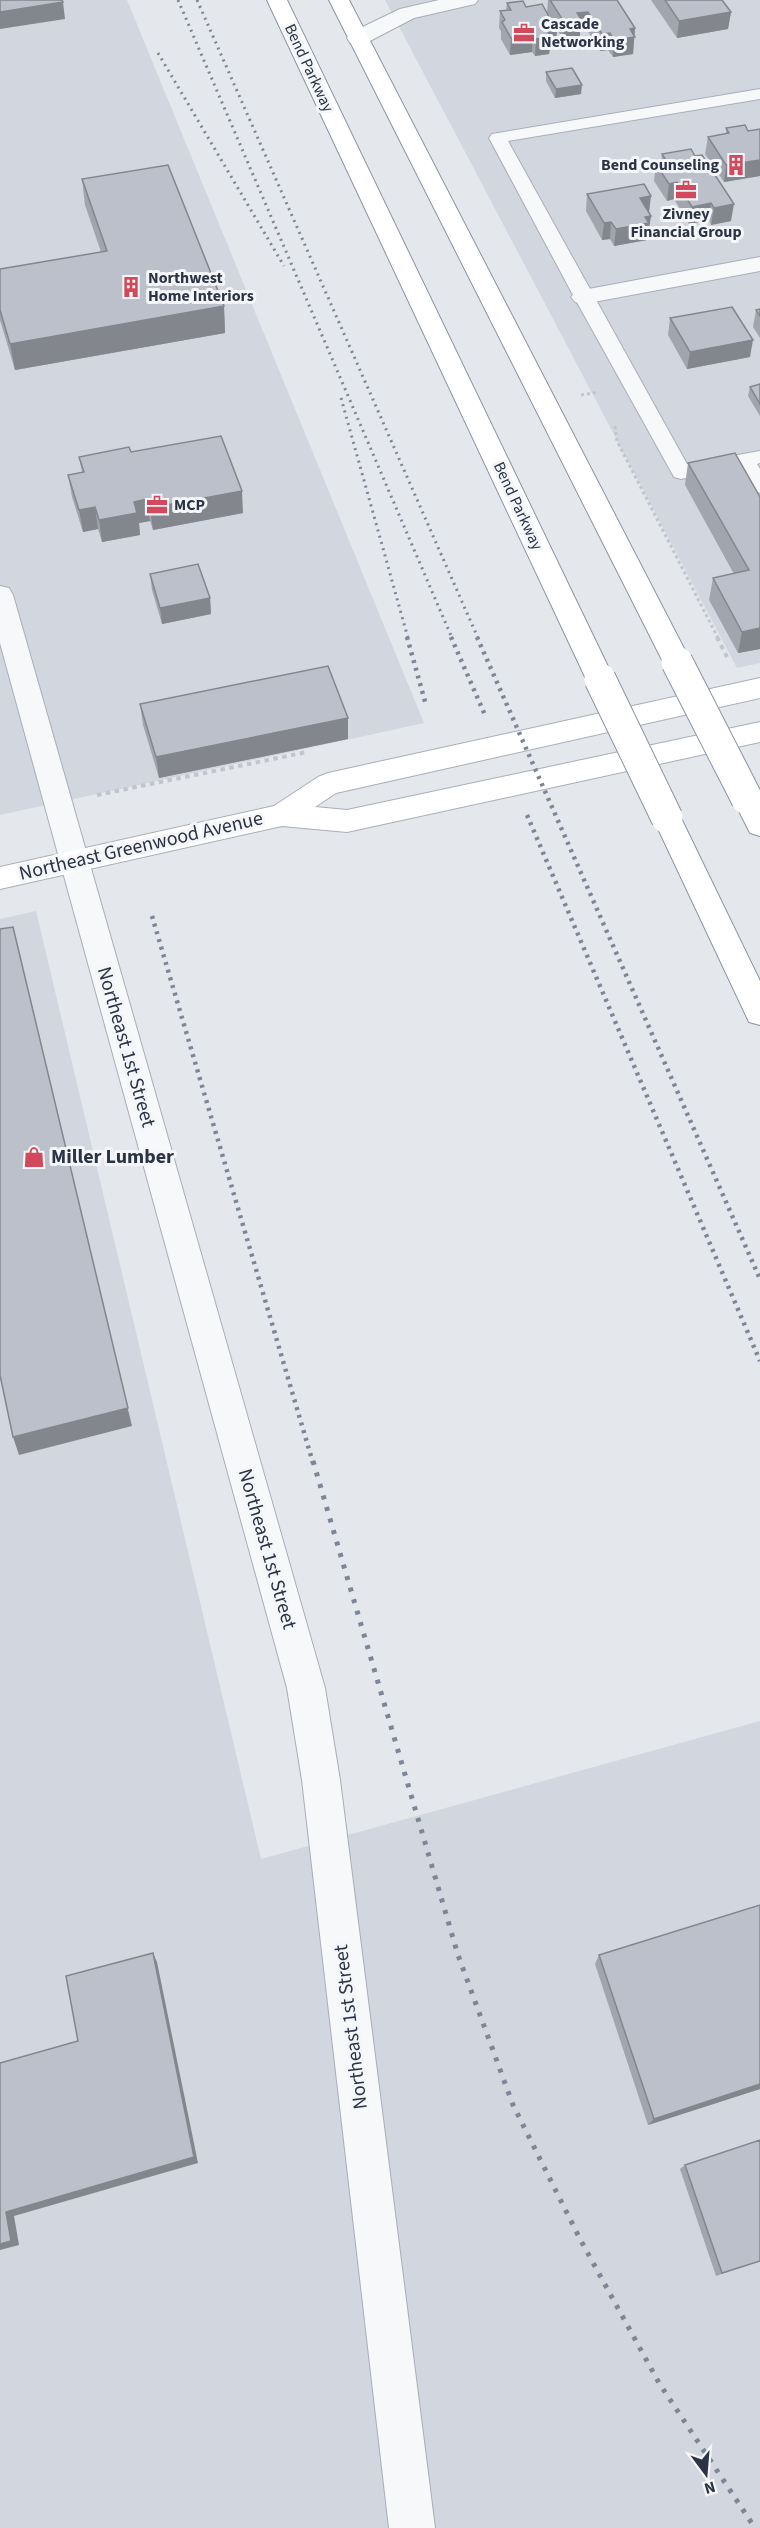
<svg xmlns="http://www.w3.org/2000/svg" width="760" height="2528" font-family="'Source Sans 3',sans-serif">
<rect width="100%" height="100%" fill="#e4e7ec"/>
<path fill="#d2d6de" d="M0 0H127L424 723 0 815Z
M385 0H760V663L737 668Z
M36 911 261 1859 760 1721V2528H0V919Z"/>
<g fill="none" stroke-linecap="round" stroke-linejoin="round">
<defs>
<path id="service" d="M760 89V99L508 141 687 464 760 451V463L757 464 760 469V493L753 491 739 467 681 479 674 477 574 297 489 138 492 134 498 133Z"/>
<path id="minor" d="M760 257V271L583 304 575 302 571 297 575 292 583 290Z
M0 586 9 588 13 595 325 1688 340 1780 435 2528H389L302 1780 287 1688 0 643Z"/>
<path id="tertiary" d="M439 0H478L475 4 414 18 366 43 358 44 350 43 347 38 350 33 400 9Z"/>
<path id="secondary" d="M760 678V698L336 793 315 807 347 810 760 722V742L347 832 282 826 0 889V867L274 806 318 777 328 773Z"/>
<path id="trunk" d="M267 0H287L614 679 610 686 600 689 590 686 586 679Z
M329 0H349L691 662 687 669 677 672 667 669 663 662Z
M747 788 757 791 760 797V836L750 833 733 799 737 791Z
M667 807 677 810 681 818 760 981V1025L749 1022 653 818 657 810Z"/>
</defs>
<use href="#service" stroke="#a9aeb7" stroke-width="2"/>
<use href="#minor" stroke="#a9aeb7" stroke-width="2"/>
<use href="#tertiary" stroke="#a9aeb7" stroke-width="2"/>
<use href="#secondary" stroke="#a9aeb7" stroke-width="2"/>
<use href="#trunk" stroke="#8b94a3" stroke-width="2"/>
<path stroke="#c2c5cb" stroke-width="3" stroke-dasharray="3 3" stroke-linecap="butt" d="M581 395 598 392
M615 426 617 441 718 638"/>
<path stroke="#c2c5cb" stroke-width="4" stroke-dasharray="4.5 4.5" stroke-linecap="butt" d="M717 637 728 659
M97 795 307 752"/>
<use href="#service" fill="#f7f8fa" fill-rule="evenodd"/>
<use href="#minor" fill="#f7f8fa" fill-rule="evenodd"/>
<use href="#tertiary" fill="#f7f8fa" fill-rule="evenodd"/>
<use href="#secondary" fill="#fff" fill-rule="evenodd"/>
<use href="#trunk" fill="#fff" fill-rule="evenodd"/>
<path stroke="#7d8696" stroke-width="3" stroke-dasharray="2 4.5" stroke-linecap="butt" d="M178 0 452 638
M197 0 478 638
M158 53 284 266
M341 398 408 638"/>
<path stroke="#7d8696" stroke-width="4.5" stroke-dasharray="3 5" stroke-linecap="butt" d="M407 637 426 705
M451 637 485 715
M477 637 760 1279
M527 815 760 1361
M152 916 313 1463"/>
<path stroke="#7d8696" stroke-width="5" stroke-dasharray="4 8" stroke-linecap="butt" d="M313 1461 458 1955 513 2105 580 2239 659 2383 755 2528"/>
<defs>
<path id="trunk-bridge" d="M677 662 747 799
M600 679 667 818"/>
</defs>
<use href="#trunk-bridge" stroke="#8b94a3" stroke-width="33" stroke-linecap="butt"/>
<use href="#trunk-bridge" stroke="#fff" stroke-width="31"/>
</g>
<path fill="#a1a5ae" d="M548 0H617L635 28 633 54 613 57 608 50 600 51 586 28 580 29V36L563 39 548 15 556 47 550 48 549 54 535 56 532 52 510 55 501 39V31L499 28 500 11 506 10 507 3 526 7 547 13Z
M651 0H722L731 12 728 29 677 38Z
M546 72 581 94 555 98 546 81Z
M726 128 748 131 760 129V176L724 182 705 154 708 137 726 134Z
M662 154 731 221 711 225 709 220 689 224 674 199 667 201 654 181 656 164 661 163Z
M82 179 224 306 225 333 15 370 0 320V269L101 252 85 205Z
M587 194 649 213 651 216 647 240 614 246 610 239 602 240 586 211Z
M760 309V338L753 327 756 310Z
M670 318 750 357 687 369 668 335Z
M760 384V416L748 396 750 387Z
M131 452 243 513 153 530 150 521 139 523 140 535 102 542 98 529 83 532 72 497 68 475 82 472 79 457Z
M688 463 760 497V649L738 653 709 600 713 578 734 574 685 485Z
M150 574 210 598 211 614 162 624 152 590Z
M140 704 348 718V739L159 778 143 725Z
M599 1955 760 2089 648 2125 595 1964Z
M685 2165 760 2261 716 2276 680 2169Z"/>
<path fill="#83868d" d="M63 2 65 19 0 29V12Z
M588 12 586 28 580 29V36L563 39 564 22 577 13Z
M731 12 728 29 677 38 679 21Z
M635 28 633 54 613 57 614 40 630 29Z
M557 31 556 47 550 48 549 54 535 56 536 39 548 32Z
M610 33 608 50 600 51 602 34Z
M533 35 532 52 510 55 511 38Z
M582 85 581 94 555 98 556 89Z
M760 160V176L724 182 726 165Z
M677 182 674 199 667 201 669 184Z
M651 196 649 213 640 198Z
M711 203 709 220 689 224 692 207Z
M734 204 731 221 711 225 714 208Z
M651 216 647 240 614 246 616 229 645 217Z
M611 222 610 239 602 240 604 223Z
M224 306 225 333 15 370 10 344Z
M753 340 750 357 687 369 690 352Z
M242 491 243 513 153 530 150 508Z
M147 499 150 521 139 523 140 535 102 542 99 520 134 502Z
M95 507 98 529 83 532 79 510Z
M210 598 211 614 162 624 160 608Z
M760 628V649L738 653 742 632Z
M348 718V739L159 778 156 757Z
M13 927 132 1426 19 1455 13 1437Z
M153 1953 157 1962 198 2163 14 2216 19 2245 0 2250V2244L6 2212Z
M760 2084V2089L648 2125 654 2119Z"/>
<path fill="#bbc0ca" stroke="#83868d" stroke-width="1.5" d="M0 0H62L63 2 0 12Z
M550 0H617L635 28 630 29 635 37 614 40 610 33 602 34 588 12 577 13 581 19 564 22Z
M665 0H722L731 12 679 21Z
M523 1 526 7 542 4 557 31 548 32 551 37 536 39 533 35 511 38 502 22 505 20 500 11 511 10 507 3Z
M572 68 582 85 556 89 546 72Z
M745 125 748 131 760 129V160L726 165 708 137 729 133 726 128Z
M691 149 695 156 702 155 734 204 714 208 711 203 692 207 677 182 669 184 656 164 667 162 662 154Z
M168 165 224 306 10 344 0 310V269L107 251 82 179Z
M644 184 651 196 640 198 651 216 645 217 649 223 616 229 611 222 604 223 587 194Z
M732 307 753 340 690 352 670 318Z
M760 309V316L756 310Z
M760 384V404L750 387Z
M221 436 242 491 150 508 147 499 134 502 137 513 99 520 95 507 79 510 68 475 84 472 79 457 129 447 131 452Z
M735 453 760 497V628L742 632 713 578 749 570 688 463Z
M198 564 210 598 160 608 150 574Z
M328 666 348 718 156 757 140 704Z
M13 927 128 1408 13 1437 0 1375V929Z
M760 1905V2084L654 2119 599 1955Z
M153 1953 194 2157 6 2212 11 2241 0 2244V2063L78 2041 66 1976Z
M760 2140V2261L722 2273 685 2165Z"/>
<defs>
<symbol id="office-bare" viewBox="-9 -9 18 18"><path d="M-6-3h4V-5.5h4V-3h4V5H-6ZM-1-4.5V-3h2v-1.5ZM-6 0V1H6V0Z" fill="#d1495b" stroke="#f4f6f9" stroke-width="2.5" paint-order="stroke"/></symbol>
<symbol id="building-bare" viewBox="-9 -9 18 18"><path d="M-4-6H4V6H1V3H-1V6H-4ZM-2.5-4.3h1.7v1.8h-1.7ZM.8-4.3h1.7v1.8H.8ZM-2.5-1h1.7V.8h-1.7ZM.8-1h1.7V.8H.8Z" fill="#d1495b" stroke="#f4f6f9" stroke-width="2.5" paint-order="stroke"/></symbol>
<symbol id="shop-bare" viewBox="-9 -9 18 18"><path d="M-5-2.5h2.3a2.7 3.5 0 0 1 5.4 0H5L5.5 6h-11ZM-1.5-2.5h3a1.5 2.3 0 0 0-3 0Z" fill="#d1495b" stroke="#f4f6f9" stroke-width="2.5" paint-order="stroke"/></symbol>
</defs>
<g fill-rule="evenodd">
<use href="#office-bare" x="509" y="18" width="30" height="30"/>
<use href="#building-bare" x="721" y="150" width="30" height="30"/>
<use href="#office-bare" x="671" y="175" width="30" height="30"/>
<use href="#building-bare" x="116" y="272" width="30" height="30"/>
<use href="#office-bare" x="142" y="490" width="30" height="30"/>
<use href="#shop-bare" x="19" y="1142" width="30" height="30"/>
</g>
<g text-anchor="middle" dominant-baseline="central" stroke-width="6" stroke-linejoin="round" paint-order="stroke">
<g font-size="16" font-weight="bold" fill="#2b3445" stroke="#f4f6f9" text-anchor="start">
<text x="541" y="24">Cascade<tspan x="541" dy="18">Networking</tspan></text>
<text x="719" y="165" text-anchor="end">Bend Counseling</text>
<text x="686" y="214" text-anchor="middle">Zivney<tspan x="686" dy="18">Financial Group</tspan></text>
<text x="148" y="278">Northwest<tspan x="148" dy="18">Home Interiors</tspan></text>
<text x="174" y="505">MCP</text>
</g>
<g font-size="16" fill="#2b3445" stroke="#f4f6f9">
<text transform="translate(309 68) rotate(65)">Bend Parkway</text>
<text transform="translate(518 506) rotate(65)">Bend Parkway</text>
</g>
<g font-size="20" fill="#2b3445" stroke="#f4f6f9">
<text transform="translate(141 846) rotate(-13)">Northeast Greenwood Avenue</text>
<text transform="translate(126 1047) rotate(74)">Northeast 1st Street</text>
<text transform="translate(267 1549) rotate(74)">Northeast 1st Street</text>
<text transform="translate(351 2027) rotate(-97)">Northeast 1st Street</text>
</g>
<g font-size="20" font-weight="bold" fill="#2b3445" stroke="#f4f6f9" text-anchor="start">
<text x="51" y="1157">Miller Lumber</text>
</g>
</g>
<g transform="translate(706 2474) rotate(164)" stroke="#f4f6f9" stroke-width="4.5" paint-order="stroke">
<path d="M0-4.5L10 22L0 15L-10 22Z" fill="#2b3445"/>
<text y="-9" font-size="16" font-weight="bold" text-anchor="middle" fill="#2b3445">N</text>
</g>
</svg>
